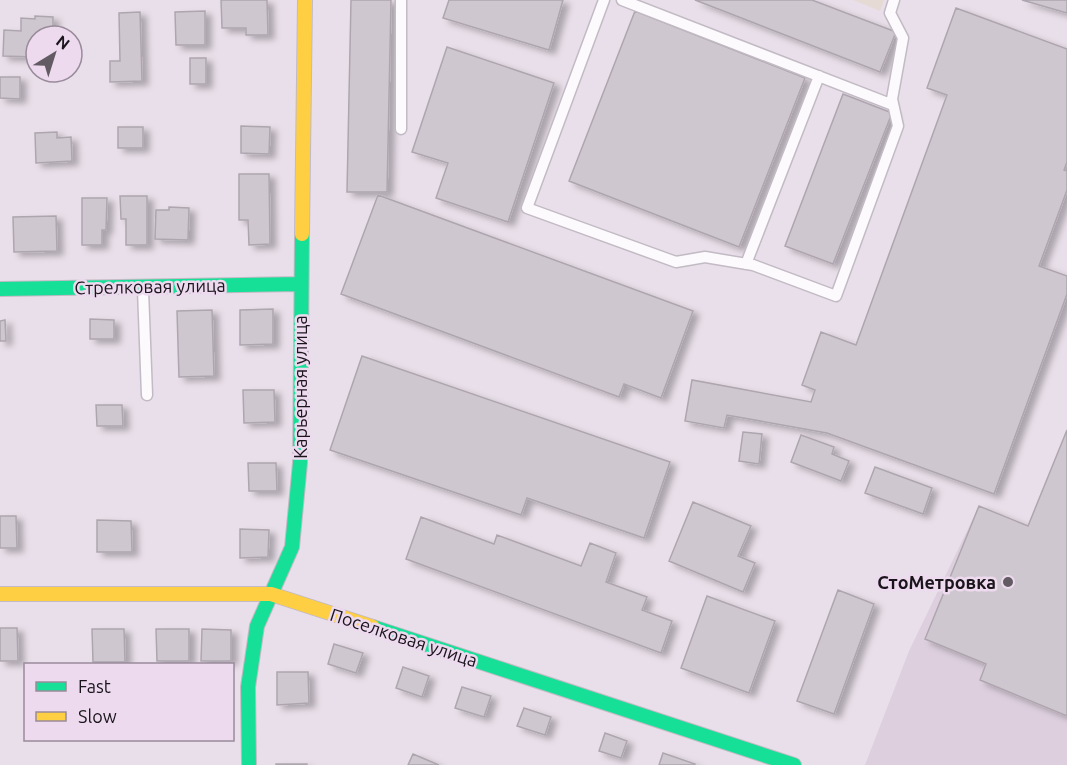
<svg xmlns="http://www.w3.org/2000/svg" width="1067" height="765" font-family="Ubuntu,sans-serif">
<defs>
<filter id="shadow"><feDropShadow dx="6" dy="4" stdDeviation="3" flood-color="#0004"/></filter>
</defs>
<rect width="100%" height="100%" fill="#e9dfea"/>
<path fill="#ddcfde" d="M1067 430V765H865L909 651 979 506 1028 526Z"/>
<path fill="#e5dad4" d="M853 0H884L880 11Z"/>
<path fill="#cfc7d0" stroke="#aea6af" stroke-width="1.5" filter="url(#shadow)" d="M221 0H267L268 35H246V28H222Z
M351 0H391L387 192H347Z
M449 0H563L549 50 443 18Z
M695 0H812L896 32 880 72Z
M1022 0H1067V13Z
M956 8 1067 49V162L1064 170 1067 171V190L1039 266 1067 276V294L994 494 827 433 727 415 724 428 685 421 692 380 811 402 815 390 802 385 821 332 856 345 947 95 927 88Z
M205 11V45H176L175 12Z
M635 11 805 78 739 247 569 181Z
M140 12 142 81 110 82V61H120L119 13Z
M35 16 53 17V36H36V57L3 56 4 30 21 31V18L35 19Z
M447 47 554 83 508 222 436 198 448 163 412 152Z
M190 58H206V84H190Z
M0 77H20V99L0 98Z
M843 94 892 113 833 264 785 246Z
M241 126 270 127 269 154 241 153Z
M118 127H143V148H118Z
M57 132V138L71 137 72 161 36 163 35 133Z
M239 174H269L270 244 249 245 248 220H239Z
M378 195 693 311 661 398 624 384 619 397 341 294Z
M120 196H147V245H126V219H121Z
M82 198H107L106 230H102V245H82Z
M169 207 189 208 188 240 155 239 156 210H169Z
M56 216 57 251 14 252 13 217Z
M273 309V344L240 345V310Z
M212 310 214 376 179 377 177 311Z
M90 319 114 320V339H90Z
M5 320 6 341H0V321Z
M362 356 670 462 644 538 527 498 521 515 330 450Z
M243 390H274L275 422 244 423Z
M96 405H122L123 426H97Z
M1067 430V716L980 680 986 664 925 639 979 506 1028 526Z
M743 432 762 434 759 464 739 461Z
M801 435 834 447 832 454 849 461 841 481 791 462Z
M248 463H276L277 491H249Z
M875 467 932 488 923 514 865 493Z
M693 502 751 526 738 556 755 563 743 592 669 561Z
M0 516H16L17 548H0Z
M421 517 494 544 497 535 581 566 590 543 616 553 606 582 647 597 642 610 672 621 661 653 406 559Z
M97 520 131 521 132 552H97Z
M240 529 269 530 268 557 240 558Z
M838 590 874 604 834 714 797 701Z
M707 596 775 621 749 693 681 668Z
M0 628H17L18 661H0Z
M92 629H124L125 662H93Z
M156 629H189V661H157Z
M202 629 231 630V661H201Z
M334 644 363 653 356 673 328 664Z
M403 667 429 676 422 697 396 688Z
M277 672H308L309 703 277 705Z
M462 687 491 696 484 717 455 708Z
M524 708 551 717 545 735 517 726Z
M605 733 627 741 621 758 599 751Z
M663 753 695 764 694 765H659Z
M413 754 439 765H408Z
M276 764H307V765H276Z"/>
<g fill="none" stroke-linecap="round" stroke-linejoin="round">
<defs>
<path id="lane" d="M604 0 527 208 676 262 705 257 753 265 836 296 898 126 892 99 903 38 890 13 894 0
M622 0 893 105
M401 129V0
M746 264 819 76
M143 290 147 395"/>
<path id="fast" d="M0 289 300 284
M373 627 794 765
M249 765 248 687 257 626 292 547 300 463 302 234"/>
<path id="slow" d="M302 234 305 0
M0 594H271L373 627"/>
</defs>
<use href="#lane" stroke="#c2bac4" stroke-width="13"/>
<use href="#fast" stroke="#c2bac4" stroke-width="16"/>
<use href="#slow" stroke="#c2bac4" stroke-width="16"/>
<use href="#lane" stroke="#fcfafc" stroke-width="10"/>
<use href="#fast" stroke="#16e098" stroke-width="14"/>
<use href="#slow" stroke="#ffcf43" stroke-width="14"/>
</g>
<circle fill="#625b63" stroke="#eddaef" stroke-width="2" cx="1008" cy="582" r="6"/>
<g text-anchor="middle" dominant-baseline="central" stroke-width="5" stroke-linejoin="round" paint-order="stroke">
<g font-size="18" fill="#1a141b" stroke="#eddaef">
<text transform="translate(150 286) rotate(-1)">Стрелковая улица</text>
<text transform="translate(300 387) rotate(-90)">Карьерная улица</text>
<text transform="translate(404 637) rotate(18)">Поселковая улица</text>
</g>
<g font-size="18" font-weight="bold" fill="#1a141b" stroke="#eddaef" text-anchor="end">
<text x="996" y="582">СтоМетровка</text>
</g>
</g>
<rect x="24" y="663" width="210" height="78" fill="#eddaef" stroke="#998b9a" stroke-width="1.5"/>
<rect x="36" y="682" width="30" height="9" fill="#16e098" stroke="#998b9a" stroke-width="1.5"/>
<text x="78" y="693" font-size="18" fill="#1a141b">Fast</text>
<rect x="36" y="712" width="30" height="9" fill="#ffcf43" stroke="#998b9a" stroke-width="1.5"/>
<text x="78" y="723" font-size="18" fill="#1a141b">Slow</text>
<g transform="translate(54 54) rotate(38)"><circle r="28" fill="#eddaef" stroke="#998b9a" stroke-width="1.5"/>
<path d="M0-4.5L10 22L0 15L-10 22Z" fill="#625b63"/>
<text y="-9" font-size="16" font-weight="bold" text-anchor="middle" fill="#1a141b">N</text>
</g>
</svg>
